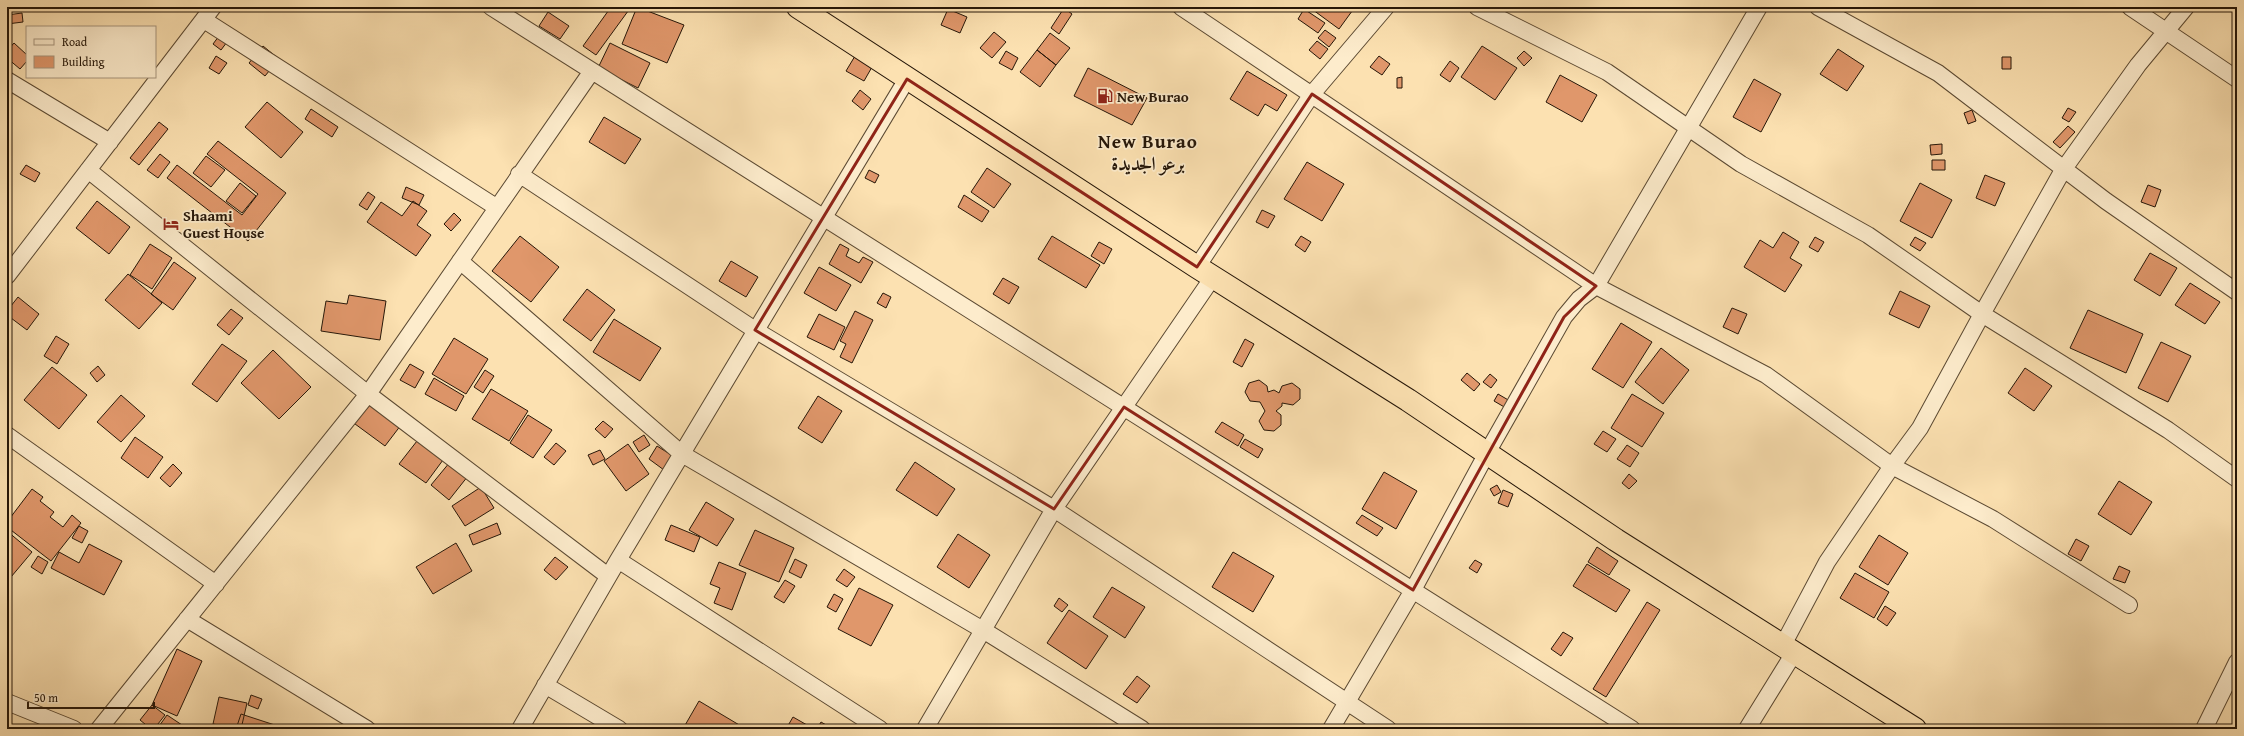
<svg xmlns="http://www.w3.org/2000/svg" width="2244" height="736" font-family="'Gentium Book Plus',Amiri,serif">
<rect width="100%" height="100%" fill="#fce1b1"/>
<filter id="stains"><feTurbulence type="fractalNoise" baseFrequency=".005" numOctaves="4"/><feColorMatrix values="0 0 0 0 .2 0 0 0 0 .09 0 0 0 0 .02 0 0 0 .5 -.17"/></filter>
<radialGradient id="worn" r=".72"><stop offset=".6" stop-color="#630" stop-opacity="0"/><stop offset="1" stop-color="#630" stop-opacity=".3"/></radialGradient>
<path fill="#e0976b" stroke="#251608" d="M611 7H631L596 55 583 46Z
M637 7 684 25 667 63 622 44Z
M1309 7H1355L1339 29Z
M1064 8 1072 14 1059 34 1051 28Z
M948 9 967 17 960 33 941 25Z
M1304 9 1325 23 1318 33 1298 19Z
M548 12 569 26 560 39 539 26Z
M22 13 23 22 7 24V15Z
M1325 30 1336 38 1329 47 1318 38Z
M994 32 1006 42 992 58 980 48Z
M1050 33 1070 48 1056 65 1037 50Z
M219 36 227 42 221 50 213 44Z
M1317 41 1328 49 1320 59 1309 50Z
M14 43 27 55V61L20 69 7 58V51Z
M610 43 650 63 638 88 598 68Z
M263 46 279 59 265 76 249 63Z
M1482 46 1517 68 1495 100 1461 77Z
M1838 49 1864 66 1847 91 1820 74Z
M1037 50 1056 65 1040 87 1020 72Z
M1006 51 1018 58 1012 70 999 63Z
M1524 51 1532 58 1524 66 1517 58Z
M216 56 227 63 219 74 209 68Z
M855 56 872 67 864 81 846 71Z
M1379 56 1390 64 1382 75 1370 67Z
M2002 57H2011V69H2002Z
M1450 61 1459 68 1450 82 1440 75Z
M1088 68 1147 98 1132 125 1074 96Z
M1247 71 1287 95 1277 111 1265 104 1258 116 1230 99Z
M1560 75 1597 95 1582 122 1546 102Z
M1402 77V88H1397V78Z
M1754 79 1781 94 1761 132 1733 117Z
M860 90 871 99 863 110 852 101Z
M267 102 303 132 281 158 245 127Z
M2068 108 2076 112 2069 122 2062 118Z
M311 109 338 127 332 137 305 119Z
M1972 110 1976 121 1968 124 1964 113Z
M604 117 641 139 625 164 589 142Z
M159 122 168 129 139 165 130 158Z
M2068 126 2075 132 2060 148 2053 142Z
M218 141 286 193 248 241 167 178 177 165 242 215 258 194 207 154Z
M1942 144V154L1931 155 1930 145Z
M160 154 170 162 158 178 147 170Z
M206 156 225 170 211 187 193 173Z
M1932 160H1945V170H1932Z
M1307 162 1344 184 1322 221 1284 199Z
M26 165 40 173 35 182 20 174Z
M987 168 1011 184 994 208 971 192Z
M869 170 879 175 875 183 865 178Z
M1985 175 2005 183 1995 206 1976 198Z
M240 183 256 196 242 213 226 201Z
M1920 183 1952 200 1932 238 1900 221Z
M2148 185 2161 190 2155 207 2141 202Z
M406 187 424 195 419 205 402 198Z
M368 192 375 197 367 210 359 205Z
M964 195 989 211 982 222 958 207Z
M97 201 130 227 109 254 76 228Z
M413 201 427 211 417 225 431 235 416 256 367 222 381 202 402 216Z
M1262 210 1275 216 1268 228 1256 222Z
M454 213 461 220 451 231 444 224Z
M1783 232 1799 242 1790 258 1802 265 1785 292 1744 267 1760 240 1773 248Z
M520 236 559 267 531 302 492 271Z
M1052 236 1100 265 1086 288 1038 259Z
M1301 236 1311 242 1305 252 1295 245Z
M1815 237 1824 242 1818 252 1809 247Z
M1915 237 1926 243 1920 251 1910 245Z
M1099 242 1112 249 1104 264 1091 256Z
M150 244 172 258 152 289 130 275Z
M840 244 849 249 846 256 859 263 863 257 873 262 861 283 829 264Z
M2150 253 2177 268 2160 296 2134 280Z
M731 261 758 277 746 297 719 281Z
M174 262 196 278 173 310 151 294Z
M819 267 851 285 836 311 804 293Z
M128 274 162 303 139 329 105 300Z
M1003 278 1019 287 1009 304 993 294Z
M2190 283 2220 302 2205 324 2175 305Z
M587 289 615 310 591 341 563 320Z
M1900 291 1930 306 1919 328 1889 314Z
M883 293 891 297 886 308 877 303Z
M349 295 386 301 380 340 321 331 326 301 347 304Z
M18 297 39 314 27 330 7 315V311Z
M1732 308 1747 314 1738 334 1723 327Z
M231 309 243 318 229 335 217 325Z
M2088 310 2143 334 2126 373 2070 348Z
M855 311 873 320 852 363 840 357 846 344 840 341Z
M819 314 845 327 834 350 807 337Z
M614 319 661 348 640 381 593 352Z
M1621 323 1652 342 1623 388 1592 369Z
M56 336 69 344 57 364 44 356Z
M454 338 488 359 466 394 432 374Z
M1245 339 1254 344 1242 367 1233 362Z
M2161 342 2191 356 2168 402 2138 388Z
M222 344 247 361 217 402 192 384Z
M1661 348 1689 370 1663 404 1635 382Z
M273 350 311 387 279 419 241 383Z
M410 364 424 372 415 388 400 380Z
M98 366 105 375 97 382 90 373Z
M52 367 87 395 59 429 24 400Z
M2025 368 2052 386 2034 411 2008 393Z
M485 370 494 376 483 393 474 387Z
M1467 373 1480 384 1474 391 1461 380Z
M1490 374 1497 380 1491 388 1483 382Z
M434 378 464 396 456 411 425 394Z
M1259 380 1267 386 1268 392 1274 390 1279 393 1282 386 1292 383 1300 389V399L1293 405 1282 403V406L1276 411 1281 415V425L1274 431 1264 430 1259 421 1265 411 1260 402 1250 401 1245 392 1249 383Z
M491 389 528 411 509 441 472 419Z
M1498 394 1510 401 1506 408 1494 401Z
M1632 394 1664 413 1642 447 1611 428Z
M121 395 145 416 121 442 97 422Z
M818 396 842 411 822 443 798 428Z
M366 401 401 425 385 446 351 421Z
M528 415 552 430 533 458 510 443Z
M603 421 613 429 605 438 595 429Z
M1222 422 1244 435 1238 446 1215 432Z
M1603 431 1616 439 1607 452 1594 444Z
M644 435 650 445 639 452 633 442Z
M135 437 163 457 148 478 121 458Z
M1245 439 1263 449 1258 458 1240 447Z
M417 441 443 460 426 483 399 464Z
M556 443 566 451 554 465 544 457Z
M628 444 649 474 626 491 604 461Z
M1627 445 1639 453 1630 467 1617 459Z
M657 446 673 456 664 470 649 459Z
M600 450 605 459 593 465 588 455Z
M450 462 468 476 449 500 431 485Z
M915 462 955 489 937 516 896 490Z
M173 464 182 473 170 487 160 478Z
M1384 472 1417 491 1396 529 1362 509Z
M1629 474 1637 481 1629 489 1622 483Z
M2119 481 2152 502 2131 535 2098 514Z
M1497 485 1501 492 1494 496 1490 489Z
M481 487 494 508 465 526 452 506Z
M32 489 43 497 40 501 54 512 50 517 63 527 72 515 81 523 51 561 7 527V522Z
M1503 490 1513 494 1508 507 1498 503Z
M706 502 734 519 717 546 689 530Z
M1362 515 1383 528 1377 536 1356 523Z
M497 523 501 534 473 545 469 535Z
M671 525 700 537 694 552 665 540Z
M79 526 88 531 82 543 72 538Z
M755 530 794 548 779 582 739 565Z
M7 531 32 552 11 577 7 574Z
M958 534 990 555 969 588 937 567Z
M1879 535 1908 553 1888 585 1859 567Z
M2076 539 2089 546 2081 561 2068 554Z
M456 543 472 571 433 594 416 567Z
M89 544 122 561 104 595 51 568 59 552 79 563Z
M1597 547 1618 561 1609 575 1588 562Z
M1233 552 1274 576 1253 612 1212 587Z
M38 556 48 562 42 574 31 567Z
M555 557 568 567 556 580 544 570Z
M795 559 807 565 801 578 789 572Z
M1475 560 1482 564 1477 573 1469 568Z
M719 562 746 573 732 610 714 603 720 588 710 584Z
M1587 564 1630 590 1616 612 1573 586Z
M2119 566 2130 571 2125 583 2113 579Z
M844 569 855 577 847 587 836 580Z
M1855 573 1889 592 1874 618 1840 598Z
M785 580 795 586 784 603 774 597Z
M1112 587 1145 607 1125 638 1093 617Z
M859 588 893 605 871 646 838 629Z
M834 594 843 599 836 612 827 607Z
M1059 598 1068 605 1062 612 1054 606Z
M1647 602 1660 610 1606 697 1593 689Z
M1885 606 1896 613 1887 626 1877 619Z
M1069 610 1108 636 1086 669 1047 643Z
M1563 632 1573 638 1561 656 1551 649Z
M177 649 202 661 177 716 152 705Z
M1137 676 1150 686 1137 703 1123 694Z
M251 695 262 699 258 709 248 705Z
M219 697 247 703 241 729 213 724Z
M699 701 746 729H688L684 727Z
M152 705 165 715 154 729H151L140 720Z
M241 714 287 729H236Z
M167 715 182 725 179 729H157Z
M793 717 814 729H786Z
M821 722 833 729H817Z"/>
<g fill="none" stroke-linecap="round" stroke-linejoin="round">
<defs>
<path id="street" d="M491 7 1632 729
M1181 7 1596 286 1766 375 1892 466 1993 519 2129 605
M1477 7 1607 72 1741 164 1868 235 1982 314 2063 170 2138 65 2186 7
M1818 7 1938 73 2106 201 2237 292
M2130 7 2237 79
M204 20 496 207
M7 80 110 142
M88 170 368 394 608 576
M519 174 755 330 1054 509 1388 729
M460 261 682 454 983 630 1142 729
M1197 267 1312 94 1386 7
M7 276 213 7
M7 435 216 584
M618 560 880 729
M187 619 367 729
M1783 645 1827 562 1892 466 1920 428 1982 314 2168 430 2237 479
M545 685 619 729
M7 702 74 729
M99 729 368 394 592 71
M520 729 618 560 907 79
M925 729 1054 509 1213 277
M1331 729 1413 590 1487 453 1564 317 1579 299 1596 286 1759 7
M1747 729 1794 653
M2204 729 2237 662"/>
<path id="highway" d="M798 7 1197 267 1408 400 1616 540 1915 729"/>
</defs>
<use href="#street" stroke="#5b4932" stroke-width="18"/>
<use href="#highway" stroke="#251608" stroke-width="24"/>
<use href="#street" stroke="#fdeccc" stroke-width="16"/>
<use href="#highway" stroke="#fce1b1" stroke-width="22"/>
</g>
<path fill="none" stroke="#8f2418" stroke-width="3" stroke-linejoin="round" d="M907 79 1197 267 1312 94 1596 286 1564 317 1413 590 1124 407 1054 509 755 330Z"/>
<defs>
<symbol id="fuel-bare" viewBox="-9 -9 18 18"><path d="M-5.5-6h7V0h2V4h1.3V-2.5L3-4.5l.8-.8L6-3V5H2.5V1h-1V6h-7ZM-4.2-4.7v3.2H.2V-4.7Z" fill="#8f2418" stroke="#fdeccc" stroke-width="2.5" paint-order="stroke"/></symbol>
<symbol id="hotel-bare" viewBox="-9 -9 18 18"><path d="M-6-4.5h1.5V1H6V5H4.5V3h-9V5H-6ZM-4 0a1.8 1.8 0 1 1 3.6 0ZM.5 0V-2.5h3Q6-2.5 6 0Z" fill="#8f2418" stroke="#fdeccc" stroke-width="2.5" paint-order="stroke"/></symbol>
</defs>
<g fill-rule="evenodd">
<use href="#fuel-bare" x="1094" y="85" width="22" height="22"/>
<use href="#hotel-bare" x="160" y="213" width="22" height="22"/>
</g>
<g text-anchor="middle" dominant-baseline="central" stroke-width="3.5" stroke-linejoin="round" paint-order="stroke">
<g font-size="15" font-weight="bold" fill="#251608" stroke="#fdeccc" text-anchor="start">
<text x="1117" y="96">New Burao</text>
<text x="183" y="215">Shaami<tspan x="183" dy="17">Guest House</tspan></text>
</g>
<g font-size="19" font-weight="bold" letter-spacing="1" fill="#251608" stroke="#fdeccc">
<text x="1148" y="141">New Burao<tspan x="1148" dy="22">برعو الجديدة</tspan></text>
</g>
</g>
<rect width="2244" height="736" fill="none" stroke="#fce1b1" stroke-width="24"/>
<rect x="8" y="8" width="2228" height="720" fill="none" stroke="#251608" stroke-width="2"/>
<rect x="12" y="12" width="2220" height="712" fill="none" stroke="#251608"/>
<rect x="26" y="26" width="130" height="52" fill="#fdeccc" stroke="#a7967e"/>
<rect x="34" y="39" width="20" height="6" fill="#fdeccc" stroke="#a7967e"/>
<text x="62" y="46" font-size="12" fill="#251608">Road</text>
<rect x="34" y="56" width="20" height="12" fill="#e0976b" stroke="#a7967e"/>
<text x="62" y="66" font-size="12" fill="#251608">Building</text>
<path d="M28 702v6h126v-6" fill="none" stroke="#251608" stroke-width="2"/>
<text x="34" y="702" font-size="12" fill="#251608" stroke="#fdeccc" stroke-width="3" paint-order="stroke">50 m</text>
<rect width="100%" height="100%" filter="url(#stains)"/>
<rect width="100%" height="100%" fill="url(#worn)"/>
</svg>
